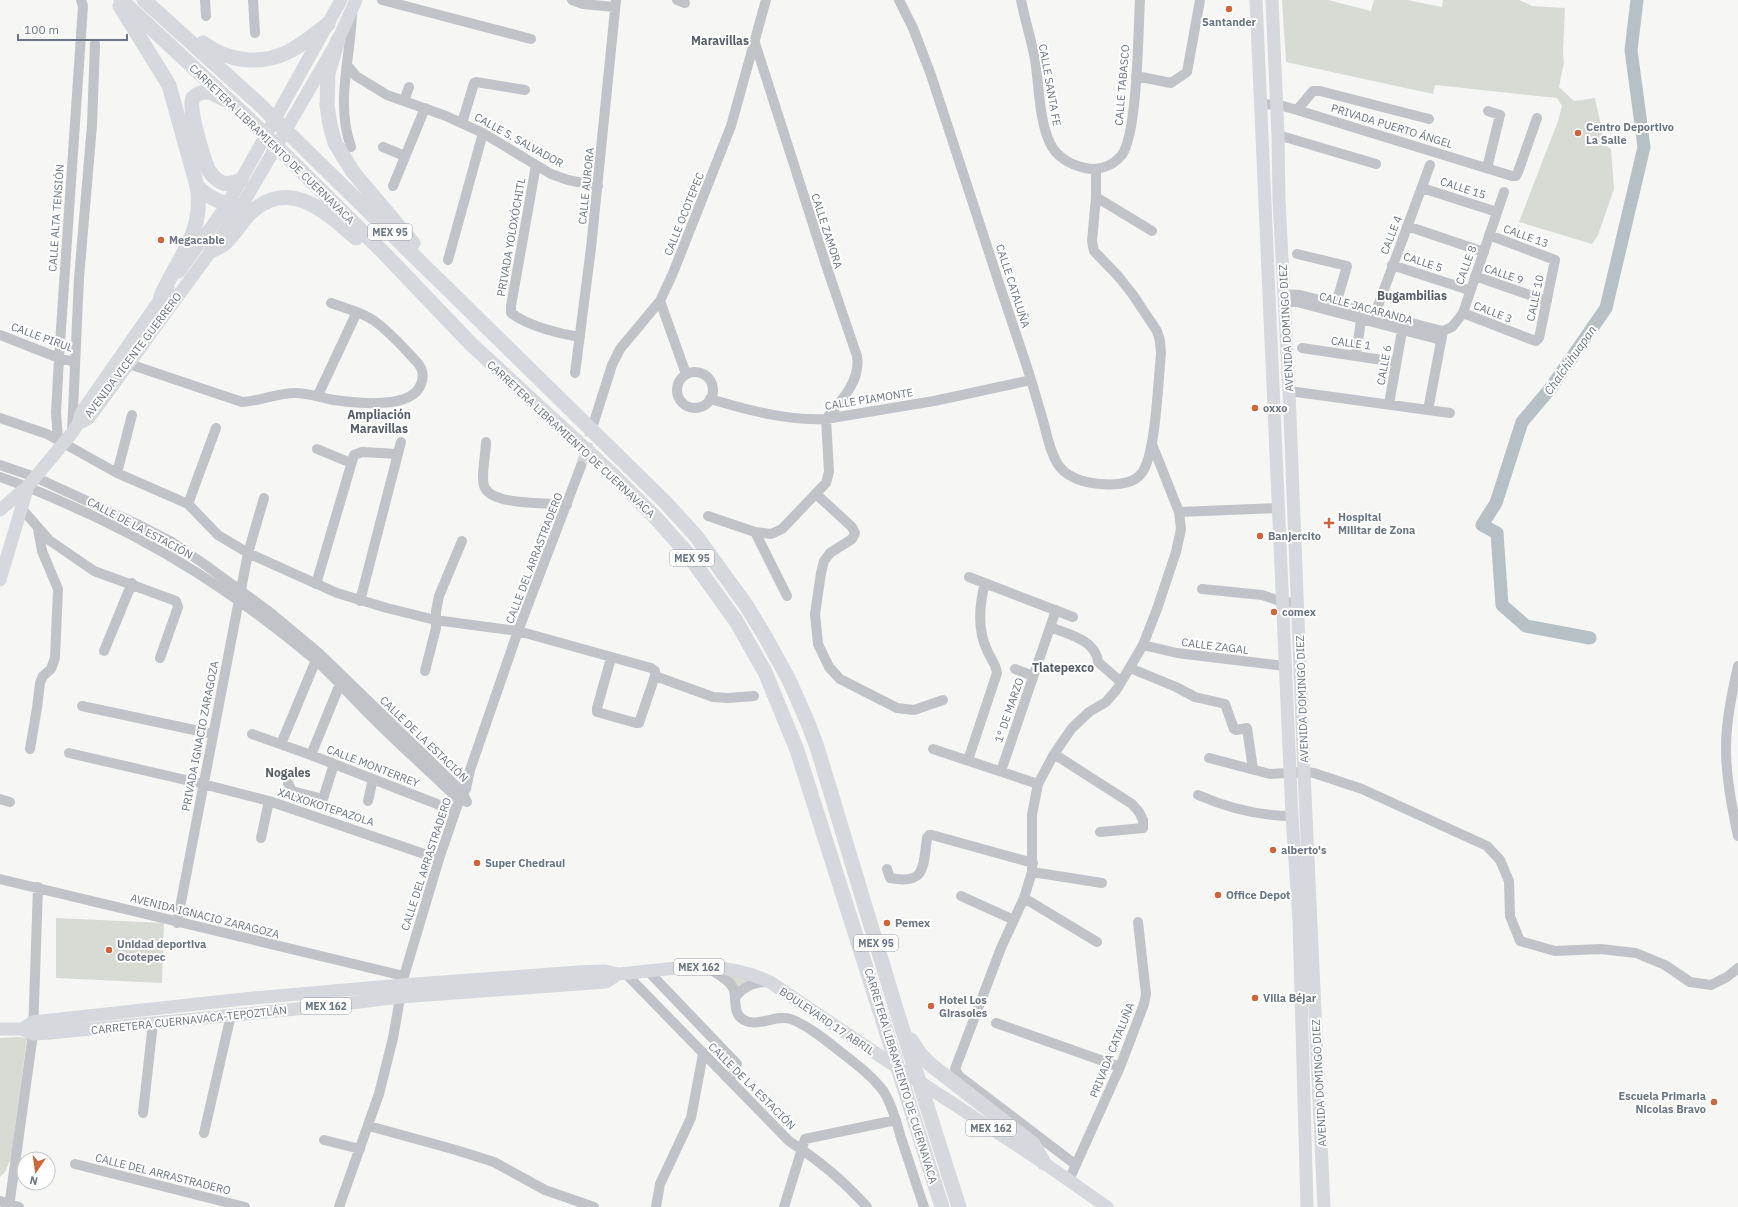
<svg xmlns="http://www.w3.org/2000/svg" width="1738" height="1207" font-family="'IBM Plex Sans',sans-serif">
<rect width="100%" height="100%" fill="#f6f7f4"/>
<path fill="#d6dbd4" d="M1282 0H1328L1371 11 1374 0H1407L1442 7 1443 0H1519L1532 6 1565 8 1563 54 1564 62 1559 87 1574 101 1595 98 1605 145 1611 149 1614 189 1598 235 1592 244 1519 222 1558 121 1562 106 1557 98 1435 85 1433 94 1286 62Z
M56 918 164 923 162 983 56 978Z
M730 975 750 979 737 990Z
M20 1037 27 1038 11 1158 5 1172 0 1177V1038Z"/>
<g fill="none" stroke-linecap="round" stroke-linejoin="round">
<path stroke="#b7c0c5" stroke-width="13" d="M1590 638 1526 626 1502 605 1497 533 1482 525 1496 503 1522 422 1550 389 1606 308 1644 147 1631 50 1637 0"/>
<path stroke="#d3d6d8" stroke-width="10" stroke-dasharray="10 5" stroke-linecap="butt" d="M581 466 593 426"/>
<path stroke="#c0c3c7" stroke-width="10" d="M205 0 206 16
M253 0 255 33
M382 0 531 39
M572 0 583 4 615 7
M677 0 685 3
M899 0 913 28 931 75C962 171 993 266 1025 361 1032 382 1038 403 1044 424 1047 437 1050 451 1057 463 1065 477 1084 483 1100 484 1113 485 1132 485 1141 474 1156 457 1158 380 1161 354L1160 341 1157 331 1133 295 1118 276 1094 251 1092 241 1096 197V169
M1021 0C1025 20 1031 39 1035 59 1039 84 1039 121 1050 143 1056 157 1071 165 1085 168 1099 171 1112 166 1121 156 1138 136 1138 30 1140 0
M347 65 356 76 387 95 446 116 483 133 551 174 568 180 598 186
M1136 76 1171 83 1187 72 1200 0
M404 101 409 87
M1260 105 1276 104 1297 110 1512 176H1516L1518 172 1537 118
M1297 110 1313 91H1320L1429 119
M462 123 474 83 476 82 525 90
M1278 135 1376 164
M351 147C335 101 351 58 352 12
M383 147 405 156
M536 165 511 306V313C528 326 560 334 580 337
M1487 168 1500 115 1488 111
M393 186 425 108
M1422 188 1497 212
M1096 197 1152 231
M1407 226 1484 252
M1297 254 1347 266 1336 304
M448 260 483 133
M1392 265 1469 290
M1475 276 1547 301
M1284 294 1300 295 1443 331
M660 301 686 374
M1284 302H1297L1441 340
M1463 313 1533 340 1536 341 1539 338 1555 260 1489 235
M1375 314 1430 165
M0 335 59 358 75 362
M1302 348 1396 362
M1356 355 1361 320
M129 364 242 402C261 401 276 393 296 393 309 393 321 398 334 400 356 403 412 410 421 384 425 374 422 367 415 360 402 346 389 331 373 320 361 312 345 308 331 303
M677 390a18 18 0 1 1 36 0a18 18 0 1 1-36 0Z
M575 373 591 248 616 0
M1289 391 1450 413
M318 395 357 312
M710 399C748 410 787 421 826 419L934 401 1031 380
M1389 404 1402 331
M1428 410 1443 331 1452 327 1463 313 1504 192
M0 418 47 434 117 473 188 504 218 535 248 553 337 593 387 608 435 620 518 631 651 668 655 671V676L639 723H636L597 712V708L611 658
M594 422 612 365 620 349 660 301 673 273 731 126 766 0
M72 433 79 278 92 125 95 44
M58 439 56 413 59 358 83 6 81 0
M486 442C486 453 480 480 485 488 494 506 548 502 567 505
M317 449 351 463
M0 465 35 477 137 524 172 542 204 564 271 613 319 653 451 781 462 792 467 802
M117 473 132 415
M0 477C23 485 45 494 67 504 161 545 236 594 314 659 335 677 352 698 372 717 400 746 431 772 459 800L463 801
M816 494 852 527 855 533 852 539 830 553 824 561 821 573 815 614 818 644 829 667 840 679 897 708 914 710 943 700
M188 504 216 428
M22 509 49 540 94 571 176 601 178 607 160 658
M1179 512 1279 508
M708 516 755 532 771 534 782 529 826 483 829 472 826 419C841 401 861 381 857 356L827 268 755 43
M755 532 787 596
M969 577 1073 617
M316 584 354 455 362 452 398 454
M1202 589 1262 595 1283 602 1298 603
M360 601 401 442
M1050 627C1068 634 1096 640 1098 662L1121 682
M1143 645 1177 653 1285 666
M104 651 132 583
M1738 666C1732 693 1726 721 1726 748 1726 778 1732 807 1738 836
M1130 668 1176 687 1195 697 1225 704 1234 729 1236 730 1247 728 1253 769
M1015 669 1033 676
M425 671 436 628V611L439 596 462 541
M655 676 713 697 728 698 754 696
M82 706 213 734
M252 734 311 755 455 811
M281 744 316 660
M30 749 37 708 40 683 43 676 51 669 55 658 58 589 42 551 38 529
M933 749 1038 784
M69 753 203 784 269 801 439 859
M1054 754 1132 804 1139 812 1143 820V828L1100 832
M311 755 342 679
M1209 758 1270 774 1304 772 1314 773 1362 789 1487 846 1500 860 1509 881 1510 916 1520 941 1555 951 1600 949 1636 953 1665 965 1690 982 1711 985 1727 977 1738 968
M968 760 997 673C996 664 990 658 987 650 977 629 979 606 985 583
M1001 771 1056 610
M288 783 292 791 323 799 334 764
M1198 795C1228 808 1260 816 1292 816
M0 799 10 802
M368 801 373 779
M261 838 269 801
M887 869 890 878C926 885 923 867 927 838L929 835H932L1033 863
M1032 872 1102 883
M0 879 404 976
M961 896 1014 920
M1024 898 1097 942
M177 923 248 553 264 498
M707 967C715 973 728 978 733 988 738 998 731 1013 744 1020 758 1028 775 1014 791 1019 808 1026 823 1038 837 1049 853 1062 872 1075 884 1092 892 1105 897 1123 901 1138 909 1161 916 1184 924 1207
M648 971 737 1064 733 1075 727 1078
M626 974 789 1141C817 1159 845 1182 867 1207
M736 996C745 986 754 982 767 982
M996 1023 1120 1067
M143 1113 153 1023
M369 1126 456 1150 494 1162 545 1190 594 1207
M204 1133 231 1015
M324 1140 360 1149
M75 1164 245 1207
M1076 1165 959 1076 955 1069 1001 948 1024 898 1032 872V815L1038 784 1054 754 1072 728 1089 712 1106 702 1117 689 1143 645 1157 609 1176 552 1181 529 1179 512 1152 444
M1069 1180 1120 1067 1144 1004 1146 994 1138 922
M0 1201 19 1207
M9 1207 33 1034 38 887
M339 1207 379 1094 393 1038 404 976 439 859 462 792 466 789 470 770 518 631 581 466
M656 1207 660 1184 691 1118 703 1054
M784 1207 805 1139 896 1120"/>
<path stroke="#d5d8dc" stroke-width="13" d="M1256 0 1292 816 1299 921 1307 1207
M1272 0 1278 135 1279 200 1289 391 1304 772 1324 1207
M179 272 227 205 341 0
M78 424 89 418 211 251 241 207 338 40 356 0
M0 510 28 486 72 433 78 424 81 413 168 288
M0 580 28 486
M0 1029H22L33 1034 50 1033 327 1006 400 997 606 982 618 974
M22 1029 33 1022 243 999 402 985 578 972 605 971 618 974C673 970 717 957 770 982L877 1054 1044 1163 1107 1207"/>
<path stroke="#d5d8dc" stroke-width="15" d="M121 0 249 119 384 253 471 344 613 475 655 517 687 553 736 621 765 672 797 750 942 1207
M144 0 259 104 666 503 696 536 746 605 766 638 789 680 808 723 817 747 897 1012 959 1207
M120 6 169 85 197 186C205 232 178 257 161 296
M338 40 328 73 327 105 330 125 335 143 353 172 413 243
M203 43C227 61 259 66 288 52 302 45 315 34 328 24
M224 99C219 97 212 92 207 92 202 92 196 94 193 98 187 107 204 160 209 171 212 175 217 181 223 183 229 185 235 182 241 180
M197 186C210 199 223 204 241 207
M211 251C215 249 220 247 224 244 236 234 243 218 255 209 293 179 328 214 356 238
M911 1040 920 1054 931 1065 1033 1144 1044 1163"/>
</g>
<g fill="#cf653b" stroke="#fff" stroke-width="1.5">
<circle cx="1229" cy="9" r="4"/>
<circle cx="1578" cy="133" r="4"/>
<circle cx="161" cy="240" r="4"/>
<circle cx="1255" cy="408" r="4"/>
<path d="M1327 517h4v4h4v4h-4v4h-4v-4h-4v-4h4z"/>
<circle cx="1260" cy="536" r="4"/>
<circle cx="1274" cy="612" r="4"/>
<circle cx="1273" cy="850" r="4"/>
<circle cx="477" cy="863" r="4"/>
<circle cx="1218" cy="895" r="4"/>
<circle cx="887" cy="923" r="4"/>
<circle cx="109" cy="950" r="4"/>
<circle cx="1255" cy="998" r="4"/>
<circle cx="931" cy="1006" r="4"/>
<circle cx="1714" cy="1102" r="4"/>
</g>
<g text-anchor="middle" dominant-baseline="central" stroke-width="4" stroke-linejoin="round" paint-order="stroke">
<g fill="#fff" stroke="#969ea8" stroke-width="1">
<rect x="368" y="224" width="44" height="16" rx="3"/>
<rect x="670" y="550" width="44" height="16" rx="3"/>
<rect x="854" y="935" width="44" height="16" rx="3"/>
<rect x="674" y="959" width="50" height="16" rx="3"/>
<rect x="301" y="998" width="50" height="16" rx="3"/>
<rect x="966" y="1120" width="50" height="16" rx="3"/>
</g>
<g font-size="10" font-weight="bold" fill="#697582">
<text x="390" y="232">MEX 95</text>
<text x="692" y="558">MEX 95</text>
<text x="876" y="943">MEX 95</text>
<text x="699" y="967">MEX 162</text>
<text x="326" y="1006">MEX 162</text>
<text x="991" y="1128">MEX 162</text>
</g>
<g font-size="11" font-weight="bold" fill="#697582" stroke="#fff" text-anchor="start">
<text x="1229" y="22" text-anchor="middle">Santander</text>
<text x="1586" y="127">Centro Deportivo<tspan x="1586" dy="13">La Salle</tspan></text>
<text x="169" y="240">Megacable</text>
<text x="1263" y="408">oxxo</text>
<text x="1338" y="517">Hospital<tspan x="1338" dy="13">Militar de Zona</tspan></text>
<text x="1268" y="536">Banjercito</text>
<text x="1282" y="612">comex</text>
<text x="1281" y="850">alberto's</text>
<text x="485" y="863">Super Chedraui</text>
<text x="1226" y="895">Office Depot</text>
<text x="895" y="923">Pemex</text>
<text x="117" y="944">Unidad deportiva<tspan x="117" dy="13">Ocotepec</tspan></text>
<text x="1263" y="998">Villa Béjar</text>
<text x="939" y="1000">Hotel Los<tspan x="939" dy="13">Girasoles</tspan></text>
<text x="1706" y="1096" text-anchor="end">Escuela Primaria<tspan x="1706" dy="13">Nicolas Bravo</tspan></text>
</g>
<g font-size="11" fill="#697582" stroke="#fff">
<text transform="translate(1050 85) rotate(80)">CALLE SANTA FE</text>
<text transform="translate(1122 85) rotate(-85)">CALLE TABASCO</text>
<text transform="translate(1392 126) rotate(17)">PRIVADA PUERTO ÁNGEL</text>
<text transform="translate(519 140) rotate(29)">CALLE S. SALVADOR</text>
<text transform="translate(272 144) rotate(44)">CARRETERA LIBRAMIENTO DE CUERNAVACA</text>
<text transform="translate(586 186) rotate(-84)">CALLE AURORA</text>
<text transform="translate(1463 188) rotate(18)">CALLE 15</text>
<text transform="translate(684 214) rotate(-68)">CALLE OCOTEPEC</text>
<text transform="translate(56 218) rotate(-86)">CALLE ALTA TENSIÓN</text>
<text transform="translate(827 231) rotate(72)">CALLE ZAMORA</text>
<text transform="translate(1391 235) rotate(-69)">CALLE 4</text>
<text transform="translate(1526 236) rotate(20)">CALLE 13</text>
<text transform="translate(511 237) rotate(-80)">PRIVADA YOLOXÓCHITL</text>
<text transform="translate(1423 262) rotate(18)">CALLE 5</text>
<text transform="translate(1466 265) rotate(-70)">CALLE 8</text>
<text transform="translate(1504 274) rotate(19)">CALLE 9</text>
<text transform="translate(1013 286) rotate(72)">CALLE CATALUÑA</text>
<text transform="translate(1535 298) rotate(-78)">CALLE 10</text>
<text transform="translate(1366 308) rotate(15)">CALLE JACARANDA</text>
<text transform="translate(1493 312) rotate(21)">CALLE 3</text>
<text transform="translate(1286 328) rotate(-93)">AVENIDA DOMINGO DIEZ</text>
<text transform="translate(42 337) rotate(20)">CALLE PIRUL</text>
<text transform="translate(1351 343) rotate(8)">CALLE 1</text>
<text transform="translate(133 355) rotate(-53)">AVENIDA VICENTE GUERRERO</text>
<text transform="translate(1384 365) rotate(-80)">CALLE 6</text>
<text transform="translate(869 399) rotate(-9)">CALLE PIAMONTE</text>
<text transform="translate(571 439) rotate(43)">CARRETERA LIBRAMIENTO DE CUERNAVACA</text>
<text transform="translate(140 528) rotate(28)">CALLE DE LA ESTACIÓN</text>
<text transform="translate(534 558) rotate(-69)">CALLE DEL ARRASTRADERO</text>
<text transform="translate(1215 646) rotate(7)">CALLE ZAGAL</text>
<text transform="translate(1302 699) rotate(-92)">AVENIDA DOMINGO DIEZ</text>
<text transform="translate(1009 710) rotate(-71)">1° DE MARZO</text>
<text transform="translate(200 736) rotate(-79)">PRIVADA IGNACIO ZARAGOZA</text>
<text transform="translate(424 739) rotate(44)">CALLE DE LA ESTACIÓN</text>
<text transform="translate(373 766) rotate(21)">CALLE MONTERREY</text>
<text transform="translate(326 807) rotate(18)">XALXOKOTEPAZOLA</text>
<text transform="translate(426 864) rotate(-72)">CALLE DEL ARRASTRADERO</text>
<text transform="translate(205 916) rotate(14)">AVENIDA IGNACIO ZARAGOZA</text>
<text transform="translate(189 1020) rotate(-6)">CARRETERA CUERNAVACA-TEPOZTLÁN</text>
<text transform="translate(827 1021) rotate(34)">BOULEVARD 17 ABRIL</text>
<text transform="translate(1112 1050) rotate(-68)">PRIVADA CATALUÑA</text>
<text transform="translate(901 1076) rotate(73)">CARRETERA LIBRAMIENTO DE CUERNAVACA</text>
<text transform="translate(1319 1083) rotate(-93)">AVENIDA DOMINGO DIEZ</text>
<text transform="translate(752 1086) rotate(45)">CALLE DE LA ESTACIÓN</text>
<text transform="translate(163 1174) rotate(14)">CALLE DEL ARRASTRADERO</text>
</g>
<g font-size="12" font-weight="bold" fill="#565f68" stroke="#fff">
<text x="720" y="40">Maravillas</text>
<text x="1412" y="295">Bugambilias</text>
<text x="379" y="414">Ampliación<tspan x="379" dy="14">Maravillas</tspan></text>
<text x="1063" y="667">Tlatepexco</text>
<text x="288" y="772">Nogales</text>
</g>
<g font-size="12" font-style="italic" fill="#65767e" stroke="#fff">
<text transform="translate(1570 360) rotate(-55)">Chalchihuapan</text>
</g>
</g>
<g transform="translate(36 1171) rotate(193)"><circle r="19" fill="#ffffff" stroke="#c3c8cd"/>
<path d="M0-3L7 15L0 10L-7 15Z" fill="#cf653b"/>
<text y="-6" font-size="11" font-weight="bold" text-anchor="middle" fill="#697582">N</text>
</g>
<path d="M18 34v6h109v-6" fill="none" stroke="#697582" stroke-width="2"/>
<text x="24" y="34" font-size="12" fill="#697582" stroke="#ffffff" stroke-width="3" paint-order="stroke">100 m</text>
</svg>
